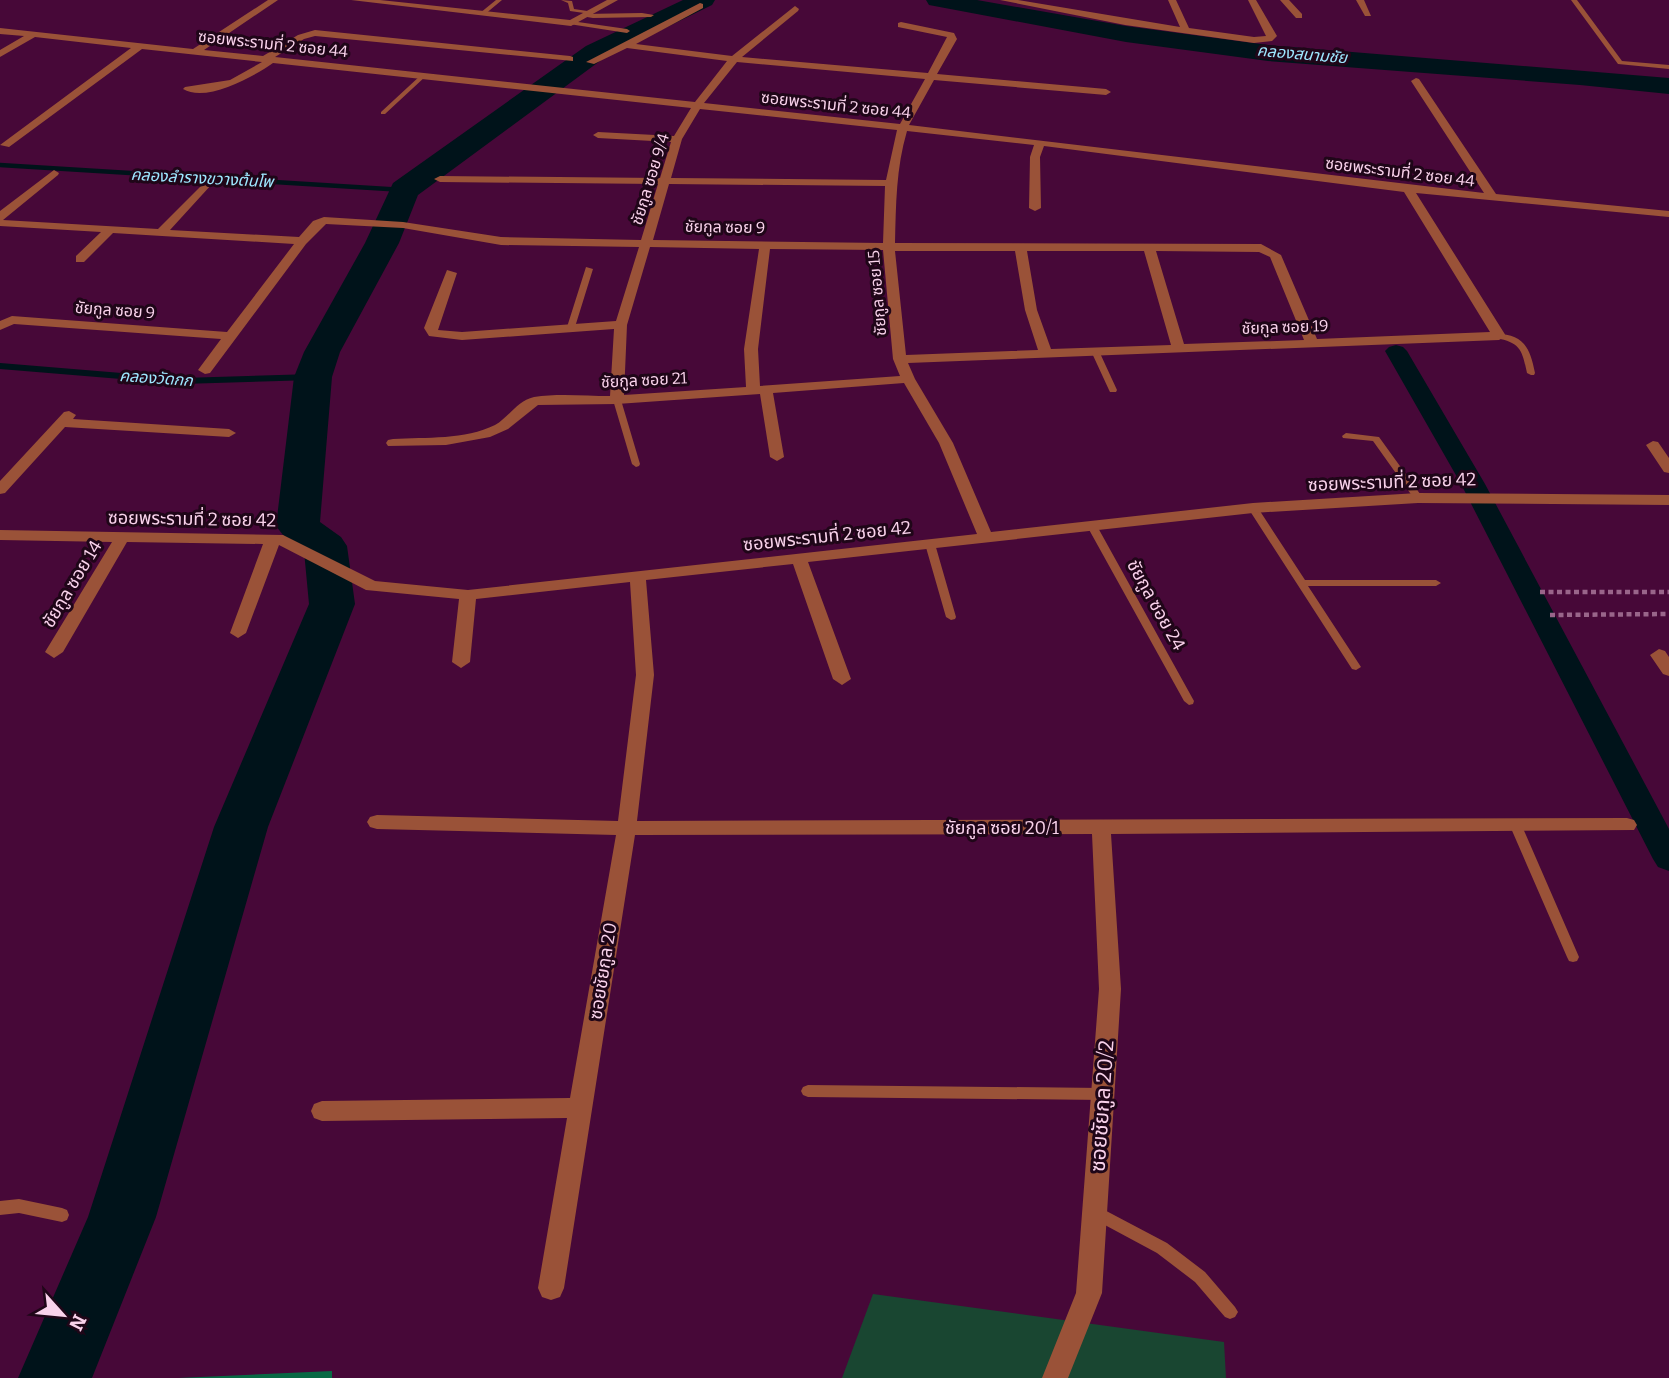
<svg xmlns="http://www.w3.org/2000/svg" width="1669" height="1378" font-family="Bitter,'Noto Sans Thai',serif">
<rect width="100%" height="100%" fill="#470838"/>
<path fill="#194631" d="M873 1294 1224 1342 1226 1378H842Z"/>
<path fill="#086944" d="M332 1371V1378H178Z"/>
<g fill="none" stroke-linecap="round" stroke-linejoin="round">
<path stroke="#00131a" stroke-width="4.5" d="M0 165 404 190"/>
<path stroke="#00131a" stroke-width="6" d="M0 366 182 381 313 377"/>
<path fill="#00131a" fill-rule="evenodd" d="M1396 345 1403 347 1407 351 1485 484 1669 829V871L1658 867 1653 859 1461 484 1385 351 1389 347Z"/>
<path fill="#00131a" fill-rule="evenodd" d="M683 0H715L712 5 604 58 418 195 399 243 340 352 332 377 320 522 341 537 347 546 355 604 268 827 156 1217 92 1378H18L88 1217 214 827 309 604 304 551 283 535 276 526 294 377 304 352 365 243 393 183 586 46Z
M926 0H977L1126 26 1268 45 1669 78V94L1580 85 1268 61 1126 42 929 5Z"/>
<path stroke="#99658a" stroke-width="4.5" stroke-dasharray="5 3.5" stroke-linecap="butt" d="M1540 592H1669
M1550 615 1669 614"/>
<path fill="#9a5238" fill-rule="evenodd" d="M496 0H502L484 15H480V13Z
M561 0 572 1 574 9 594 12 591 14 570 11 568 3Z
M1571 0H1577L1622 61 1669 65V69L1618 64Z
M642 13 654 15 651 17 593 18 581 16 584 14Z
M571 21 627 29 630 31 627 33 569 24Z
M421 75 426 76 385 114H381V112Z
M586 267 593 269 575 327 571 329H568L567 327Z
M1496 334C1524 334 1530 348 1535 373L1534 375H1531L1527 373C1522 350 1521 343 1496 338Z
M1092 349H1095L1099 351 1117 390 1116 392H1110L1109 390 1091 351Z
M614 398H620L621 400 640 464 639 466 636 467 632 464 613 400Z
M1346 433 1379 437 1423 498 1421 500H1415L1373 441 1343 438 1342 436Z
M1253 505 1258 508 1305 580H1436L1441 583 1436 586H1308L1361 667 1356 670 1352 669 1248 508Z
M1092 523 1097 526 1194 701 1193 704 1189 705 1184 701 1087 526Z
M930 541 935 544 956 617 955 619 951 620 946 617 925 544Z
M1516 822 1520 823 1522 826 1579 957 1577 961 1573 962 1569 961 1567 957 1510 826 1512 823Z
M808 1085 1103 1088 1108 1090 1110 1094 1108 1098 1103 1100 808 1097 803 1095 801 1091 803 1087Z
M19 1199 62 1208 67 1210 69 1215 67 1220 62 1222 19 1213 0 1215V1201Z
M1095 1205 1167 1243 1205 1272 1235 1307 1238 1312 1235 1317 1230 1319 1225 1317 1195 1282 1157 1253 1090 1217 1088 1212 1090 1207Z"/>
<path fill="#9a5238" fill-rule="evenodd" d="M268 0H278L204 50 263 56 298 35 315 30 570 56 573 57V61L315 36 304 39 275 57 695 102 727 61 627 48 594 64 586 62 700 3 703 4V8L636 44 732 56 795 6 799 9 798 11 742 57 928 73 947 37 898 27V23L901 22 954 33 957 39 937 74 1106 89 1111 92 1106 95 934 80 909 125 1484 193 1411 81 1416 78 1419 79 1496 194 1669 211V217L1416 193 1506 336 1499 340 908 363 915 379 953 443 991 532 1253 503 1418 493 1669 495V505L1418 503 1253 513 808 562 851 679 842 685 833 679 793 564 646 580 654 675 637 821 1627 818 1634 820 1637 825 1634 830 1111 834 1121 989 1102 1293 1068 1378H1042L1076 1293 1099 989 1092 834 635 835 564 1288 560 1297 551 1300 542 1297 538 1288 567 1118 322 1121 314 1118 311 1111 314 1104 322 1101 570 1098 616 835 377 829 370 827 367 822 370 817 377 815 618 821 636 675 630 582 476 599 470 662 461 668 452 662 459 599 366 590 279 545 246 633 238 638 230 633 263 544 127 542 63 652 54 658 45 652 112 542 0 540V530L283 535 375 581 468 590 977 534 939 443 904 383 773 393 784 457 777 461 770 457 760 394 617 404 538 405 508 429 490 437 446 445 388 446 386 443 388 440 393 439C426 437 465 440 495 425 509 417 517 401 534 397 558 393 586 396 610 396L614 329 462 340 429 336 424 328 447 270 457 273 438 330 462 332 616 321 639 247 501 245 403 228 326 224 306 244 210 373 205 374 198 370 221 339 14 324 0 330V321L12 316 227 332 294 244 113 233 84 262H76V256L101 232 0 226V211L54 170 59 173 58 175 3 220 158 229 208 179 214 182 212 184 170 230 299 237 313 221 324 217 403 222 501 237 641 240 658 184 440 182 434 179 440 176 660 178 671 142 598 138 593 135 598 132 674 136 691 108 273 63C253 77 206 103 183 89L185 87 230 80 262 62 142 49 9 147 0 145 131 48 35 37 0 57V50L24 36 0 34V28L193 49ZM737 62 925 79 900 124 704 103ZM700 109 897 130 886 180 671 178 682 139ZM907 131 1034 145 1030 157 1029 208 1035 211 1041 208 1040 157 1044 146 1404 192 1490 332 1317 339 1281 255 1261 244 895 243C896 205 896 168 907 131ZM669 184 885 186 883 243 653 240ZM650 247 759 249 744 349 746 387 624 395 627 325ZM770 249 883 250 893 359 900 376 760 386 758 349ZM895 251H1015L1025 310 1038 350 906 355ZM1027 251H1144L1171 345 1051 349 1037 310ZM1156 251 1259 252 1270 257 1304 340 1184 344Z
M351 0H380L570 20 607 0H618L571 26Z
M1000 0H1018L1180 27 1168 0H1176L1189 28 1254 37 1266 36 1248 0H1256L1277 36 1272 41 1254 43 1125 25Z
M1280 0H1289L1302 14V18H1296Z
M1356 0H1364L1371 16H1365Z
M69 411 76 415 73 419 229 429 236 433 229 437 65 427 5 493 0 494V481L64 412Z
M1653 441 1658 442 1669 458V473L1664 472 1646 445Z
M1659 649 1665 651 1669 657V676L1663 674 1650 655Z"/>
</g>
<g text-anchor="middle" dominant-baseline="central" stroke-width="6" stroke-linejoin="round" paint-order="stroke">
<g font-size="16" fill="#f9d2eb" stroke="#1f0618">
<text transform="translate(273 44) rotate(6)">ซอยพระรามที่ 2 ซอย 44</text>
<text transform="translate(836 105) rotate(6)">ซอยพระรามที่ 2 ซอย 44</text>
<text transform="translate(1400 172) rotate(7)">ซอยพระรามที่ 2 ซอย 44</text>
<text transform="translate(650 179) rotate(-73)">ชัยกูล ซอย 9/4</text>
<text transform="translate(725 227) rotate(1)">ชัยกูล ซอย 9</text>
<text transform="translate(877 293) rotate(-95)">ชัยกูล ซอย 15</text>
<text transform="translate(115 310) rotate(4)">ชัยกูล ซอย 9</text>
<text transform="translate(1285 327) rotate(-2)">ชัยกูล ซอย 19</text>
<text transform="translate(644 380) rotate(-3)">ชัยกูล ซอย 21</text>
</g>
<g font-size="16" font-style="italic" fill="#9ee8ff" stroke="#1f0618">
<text transform="translate(1302 54) rotate(5)">คลองสนามชัย</text>
<text transform="translate(202 178) rotate(3)">คลองลำรางขวางต้นโพ</text>
<text transform="translate(156 378) rotate(4)">คลองวัดกก</text>
</g>
<g font-size="18" fill="#f9d2eb" stroke="#1f0618">
<text transform="translate(1392 482) rotate(-2)">ซอยพระรามที่ 2 ซอย 42</text>
<text transform="translate(192 519) rotate(1)">ซอยพระรามที่ 2 ซอย 42</text>
<text transform="translate(827 536) rotate(-6)">ซอยพระรามที่ 2 ซอย 42</text>
<text transform="translate(72 584) rotate(-59)">ชัยกูล ซอย 14</text>
<text transform="translate(1156 605) rotate(61)">ชัยกูล ซอย 24</text>
<text x="1002" y="828">ชัยกูล ซอย 20/1</text>
<text transform="translate(603 971) rotate(-81)">ซอยชัยกูล 20</text>
</g>
<g font-size="21" fill="#f9d2eb" stroke="#1f0618">
<text transform="translate(1102 1106) rotate(-86)">ซอยชัยกูล 20/2</text>
</g>
</g>
<g transform="translate(63 1315) rotate(117)" stroke="#1f0618" stroke-width="5" paint-order="stroke">
<path d="M0-5L12 26L0 18L-12 26Z" fill="#f9d2eb"/>
<text y="-10" font-size="19" font-weight="bold" text-anchor="middle" fill="#f9d2eb">N</text>
</g>
</svg>
